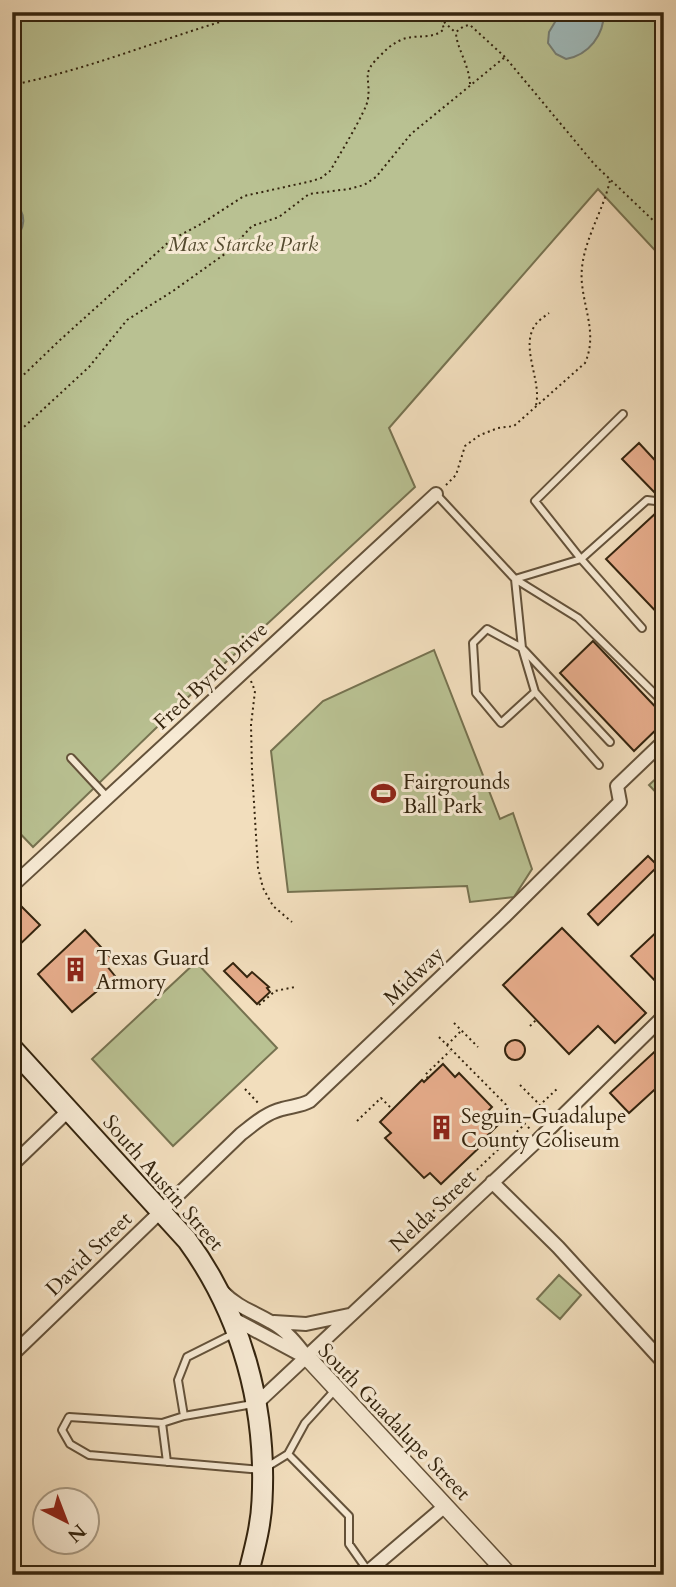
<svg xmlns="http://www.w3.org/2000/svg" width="676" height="1587" font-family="Cardo,serif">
<rect width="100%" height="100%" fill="#f2debd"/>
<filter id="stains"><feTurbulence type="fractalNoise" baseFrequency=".00286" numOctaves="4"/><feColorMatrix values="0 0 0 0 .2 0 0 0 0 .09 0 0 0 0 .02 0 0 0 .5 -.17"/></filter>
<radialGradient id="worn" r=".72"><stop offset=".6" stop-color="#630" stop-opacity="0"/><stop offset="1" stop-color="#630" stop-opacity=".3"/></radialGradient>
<path fill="#b9c192" stroke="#767250" stroke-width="2" d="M12 12H664V260L598 189 389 428 415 487 184 701 33 847 12 825Z
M434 650 500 819 513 813 532 869 514 897 470 902 467 886 288 892 271 751 323 701Z
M664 771V801L649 785Z
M196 962 277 1048 173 1146 92 1059Z
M559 1275 581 1295 560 1319 537 1299Z"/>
<path fill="#9fbabb" stroke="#747e76" stroke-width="2" d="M143 12H186C172 22 157 20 143 12Z
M561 12H604C604 35 589 55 566 59L556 54 548 43 549 32Z
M12 199C29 215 25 228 12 245Z"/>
<path fill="#e6ac8b" stroke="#34240e" stroke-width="2" d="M639 443 664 470V490L658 496 622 459Z
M657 512 664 520V620L606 559Z
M593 641 664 716V722L634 751 560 673Z
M648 856 658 866 598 925 588 914Z
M21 906 40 925 12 952V915Z
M664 925V990L631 956Z
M562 928 646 1013 615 1043 598 1026 569 1054 503 985Z
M85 930 113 960 107 966 115 976 72 1012 38 974Z
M233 963 247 977 252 972 269 987 267 988 270 992 257 1004 224 971Z
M505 1050a10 10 0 1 1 20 0a10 10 0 1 1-20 0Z
M664 1043V1081L629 1113 610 1093Z
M443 1064 455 1077 459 1073 492 1107 488 1111 500 1123 482 1141 484 1143 441 1184 430 1173 424 1178 385 1138 391 1133 380 1122 422 1080 424 1082Z"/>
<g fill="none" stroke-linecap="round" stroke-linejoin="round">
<defs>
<path id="service" d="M623 414 535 501 581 559 642 628
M436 494 515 579 578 618 660 699
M487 629 522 648 535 692 501 723 476 693 473 643Z
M535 692 599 765
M610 742 522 648 515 579 581 559 647 500 664 502
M71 758 108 798
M235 1333 187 1357 178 1380 184 1416 253 1404
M335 1390 305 1423 288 1454 349 1516V1544L368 1571
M184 1416 162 1423 69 1417 62 1430 70 1444 89 1455 262 1470 288 1454
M162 1423 167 1462"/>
<path id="minor" d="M12 886 436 494
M12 1165 69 1110
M492 1182 558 1247 664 1363
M223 1292C237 1307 254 1312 271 1322 286 1330 297 1344 307 1357
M232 1318 303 1356
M274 1322 306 1324 349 1315
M12 1355 241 1134C254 1124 266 1113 282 1109 292 1106 301 1106 310 1101L504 917 620 802 617 786 664 741
M256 1404 539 1139 664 1016
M364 1575 445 1506"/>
<path id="tertiary" d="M307 1357 509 1575"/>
<path id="secondary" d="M12 1048 187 1240C242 1315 267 1408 262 1501 261 1526 254 1551 248 1575"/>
</defs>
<use href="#service" stroke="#64523a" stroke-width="10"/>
<use href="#minor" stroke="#64523a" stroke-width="16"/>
<use href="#tertiary" stroke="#64523a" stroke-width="19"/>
<use href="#secondary" stroke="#34240e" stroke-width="23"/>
<path stroke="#34240e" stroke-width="2" stroke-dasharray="2 3.5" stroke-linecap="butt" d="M444 22 455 32
M470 84C469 64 456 47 456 32L464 26 470 25 505 57 595 165 658 225 664 233
M12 85C95 68 173 34 254 12
M12 386 60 340 171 240 201 224 244 196 312 181 321 178 330 171C337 159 367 110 368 99 371 77 360 74 381 55 387 48 394 43 403 39 417 34 433 40 444 29L439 12
M536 405C542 380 519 346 536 324 539 320 545 316 549 313
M12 438 89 367 127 320 173 291 229 251 252 226 279 217 309 194 349 189 364 185 376 177 411 134 505 57
M446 485 456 475 465 446 480 435 498 428 514 426 585 363C597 336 585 312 582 284 578 247 603 214 610 180
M251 681 255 691 251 725 252 770 258 868 263 888 273 906 292 922
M259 1005 275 991 295 987
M454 1023 478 1047
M530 1026 536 1020
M439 1037 531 1130
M447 1045 461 1031
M428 1078 425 1075 450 1051
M520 1085 539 1104
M245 1089 260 1105
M357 1121 381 1098 393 1110
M523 1121 558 1088
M425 1219 524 1125"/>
<use href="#service" stroke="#f7ead4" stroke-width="6"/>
<use href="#minor" stroke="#f7ead4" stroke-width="12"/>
<use href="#tertiary" stroke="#f7ead4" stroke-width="16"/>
<use href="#secondary" stroke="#f7ead4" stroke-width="19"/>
</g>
<defs>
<symbol id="stadium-bare" viewBox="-9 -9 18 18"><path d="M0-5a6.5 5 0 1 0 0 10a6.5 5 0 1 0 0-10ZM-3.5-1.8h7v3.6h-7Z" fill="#8f2418" stroke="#f7ead4" stroke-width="2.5" paint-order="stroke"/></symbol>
<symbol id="building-bare" viewBox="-9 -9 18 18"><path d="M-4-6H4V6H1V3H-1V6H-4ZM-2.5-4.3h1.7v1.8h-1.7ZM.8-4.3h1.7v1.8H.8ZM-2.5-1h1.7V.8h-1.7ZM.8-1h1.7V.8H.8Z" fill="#8f2418" stroke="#f7ead4" stroke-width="2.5" paint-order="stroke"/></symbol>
</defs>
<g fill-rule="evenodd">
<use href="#stadium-bare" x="366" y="776" width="35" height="35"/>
<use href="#building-bare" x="58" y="952" width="35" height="35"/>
<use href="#building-bare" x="424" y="1110" width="35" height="35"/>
</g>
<g text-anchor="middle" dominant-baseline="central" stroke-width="6" stroke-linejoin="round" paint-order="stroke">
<g font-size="21" font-style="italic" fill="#554b2f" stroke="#f7ead4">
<text x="243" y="244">Max Starcke Park</text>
</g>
<g font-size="21" fill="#34240e" stroke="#f7ead4">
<text transform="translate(211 676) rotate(-43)">Fred Byrd Drive</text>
<text transform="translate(414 976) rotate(-44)">Midway</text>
<text transform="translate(163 1183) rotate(49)">South Austin Street</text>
<text transform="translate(433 1211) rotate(-43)">Nelda Street</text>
<text transform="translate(89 1254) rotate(-44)">David Street</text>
<text transform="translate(394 1422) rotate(46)">South Guadalupe Street</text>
</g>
<g font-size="21" fill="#34240e" stroke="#f7ead4" text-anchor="start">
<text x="403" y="782">Fairgrounds<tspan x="403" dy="24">Ball Park</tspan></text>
<text x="96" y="958">Texas Guard<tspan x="96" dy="24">Armory</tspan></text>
<text x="461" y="1116">Seguin-Guadalupe<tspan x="461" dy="24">County Coliseum</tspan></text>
</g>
</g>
<rect width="676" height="1587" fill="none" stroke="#f2debd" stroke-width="42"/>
<rect x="14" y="14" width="648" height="1559" fill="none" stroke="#34240e" stroke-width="3.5"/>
<rect x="21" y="21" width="634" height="1545" fill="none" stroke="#34240e" stroke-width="2"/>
<g transform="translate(66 1521) rotate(138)"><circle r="33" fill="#f7ead4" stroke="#a99b85" stroke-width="2"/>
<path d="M0-5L12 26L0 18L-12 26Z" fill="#8f2418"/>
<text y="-10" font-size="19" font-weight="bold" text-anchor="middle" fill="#34240e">N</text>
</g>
<rect width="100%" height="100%" filter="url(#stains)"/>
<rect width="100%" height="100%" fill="url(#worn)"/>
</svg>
